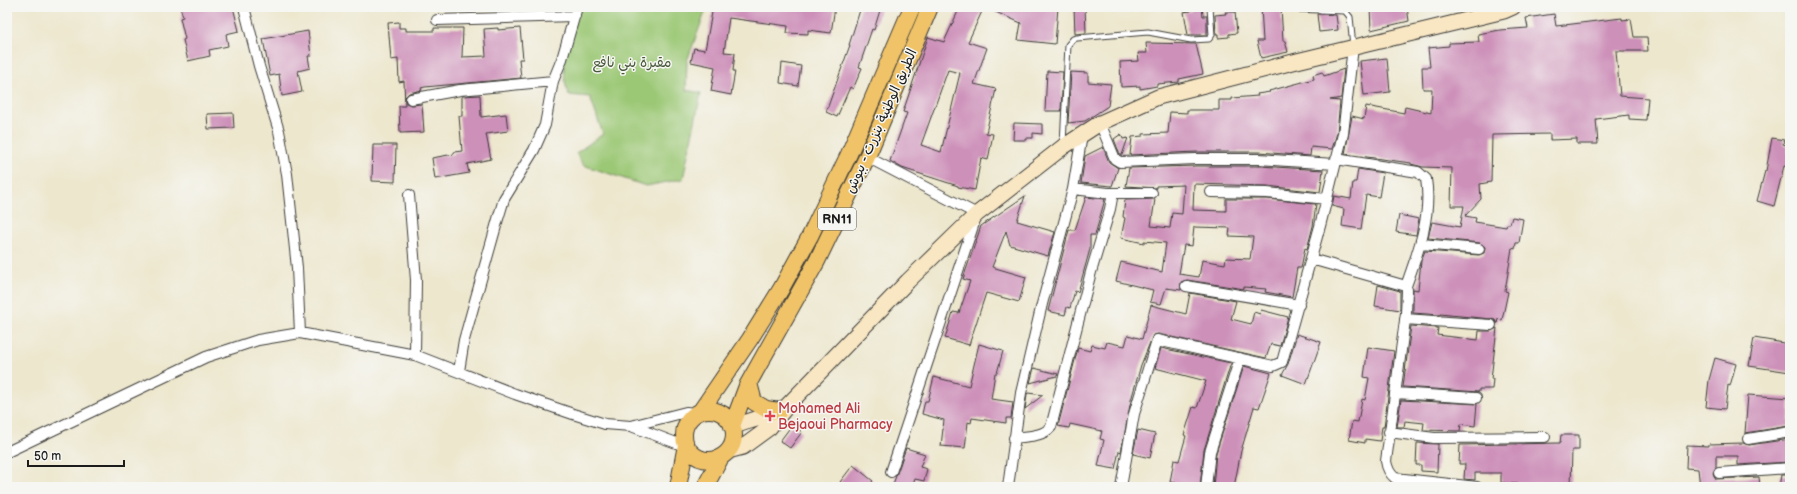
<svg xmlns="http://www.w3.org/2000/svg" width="1797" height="494" font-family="'Balsamiq Sans','Playpen Sans Arabic',sans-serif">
<rect width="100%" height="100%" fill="#f6f6f2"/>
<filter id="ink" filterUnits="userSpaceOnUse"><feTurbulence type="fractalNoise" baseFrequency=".025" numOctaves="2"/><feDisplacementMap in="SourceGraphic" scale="8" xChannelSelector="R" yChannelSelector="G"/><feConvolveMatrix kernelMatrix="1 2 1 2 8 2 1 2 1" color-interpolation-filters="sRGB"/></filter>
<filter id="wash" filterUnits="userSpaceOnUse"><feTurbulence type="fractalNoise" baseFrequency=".012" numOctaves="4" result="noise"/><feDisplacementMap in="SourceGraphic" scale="16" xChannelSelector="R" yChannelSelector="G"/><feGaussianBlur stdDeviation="0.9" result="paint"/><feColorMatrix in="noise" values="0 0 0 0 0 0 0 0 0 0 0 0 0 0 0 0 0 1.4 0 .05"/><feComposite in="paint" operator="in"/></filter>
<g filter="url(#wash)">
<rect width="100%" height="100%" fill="#ede7ce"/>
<path fill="#9bc875" stroke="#5c7248" d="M578 7H707L687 61 686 90 701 93 683 179 646 186 583 165 576 153 603 134 590 97 569 95C557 67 571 34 578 7Z"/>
<g id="blocks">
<path fill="#cd90b9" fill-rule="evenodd" d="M180 7H233L239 31 226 34 228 46 209 50 210 56 188 61 183 40 185 39 180 18 183 17Z
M713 7H835L831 33 808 30V34L787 33 788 26 729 18 724 52 735 53 733 71H735L731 95 711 91 715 67 691 62 694 48 705 50Z
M861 7H881L874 30 872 29 859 67 862 68 853 89 850 87 837 117 826 112 850 45H849Z
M960 7H984L968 42 987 48 974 84 996 89 986 133 993 134 988 160 981 158 975 190 958 187V186L902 168 890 161 907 113 903 112 928 37 944 42ZM948 70 960 73 941 152 921 145Z
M984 7H1058L1055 44 1018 40 1021 23Z
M1074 7H1085L1086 33 1075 34Z
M1191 7H1202L1203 16H1207V35H1188L1184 12 1191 11Z
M1261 7H1281L1283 41H1285L1288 52 1261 58 1257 41H1263Z
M1370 7H1407L1409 21 1371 30Z
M1225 12H1235L1237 33 1229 34V37L1218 38V34H1216L1215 15 1226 14Z
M1317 14 1336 15 1338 30 1319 32Z
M1554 14 1556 26 1622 18V20L1631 19 1634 37H1647L1648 51H1616L1620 96 1648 98 1646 120 1629 119V115L1596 119 1598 144H1577V139L1550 140V134L1492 135 1491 182 1480 184 1481 199 1465 216 1476 218 1475 222 1506 227 1507 224H1510L1512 217 1523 219 1519 243H1516L1515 249 1512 248 1505 291 1508 292 1502 320 1498 319 1497 324 1495 320 1491 319 1440 314V315L1413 313V289L1418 290 1421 261 1425 251 1479 255 1484 253 1485 247 1480 243 1428 238 1432 222 1460 227 1464 206H1451L1452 168 1423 167 1411 164V163L1345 154 1352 116 1364 119 1366 106 1404 113 1405 107 1431 113 1432 89H1423L1422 67H1430L1428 48 1449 46V43L1479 42 1478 34 1500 30 1528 28 1526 18Z
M399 22V28H406V31H434V28H463L462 57 486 56 484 29 498 28V30L520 28 523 59H519L521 78 425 87 421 88 422 90 409 93 405 97 406 103 412 105 422 104 424 132 400 133 399 106H405L404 81 399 82 398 59 391 60 388 23Z
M308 31 311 56H308L310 68 298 71 302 92 282 96 279 74 270 76 263 39Z
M1146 43 1196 44 1203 74 1179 79V82L1157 84V86L1140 89V86L1121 87 1120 62 1139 61 1138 53H1147Z
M1387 58 1390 92 1364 95 1360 61Z
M782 63 801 66 798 86 780 83Z
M1344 69 1341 98 1330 100 1340 101 1337 133 1332 149 1311 147 1310 156 1259 152H1196L1130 155 1132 137 1143 136V134L1168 133 1170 112 1187 113V110H1219V100H1232V98L1258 96 1257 94 1270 92 1269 91 1314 79 1313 75 1322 72 1324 76Z
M1047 71 1063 72 1061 111H1045Z
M1071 72 1088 73V82L1111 84 1108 106 1085 121 1068 123Z
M480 95 481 117 506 114 508 131 486 134 491 159 467 164 469 173 435 179 432 158 454 154V152L462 151 459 116H462V96Z
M233 113 234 128 208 129 207 114Z
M1014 123 1042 124V134L1033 133V138H1026V140H1013Z
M1121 134 1123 139 1128 138 1122 155H1120L1114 139Z
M1772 138 1784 140 1783 144 1789 146 1788 152 1790 153 1789 167 1784 166 1774 206 1757 201 1765 171H1766Z
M373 145H396L395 182 372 181Z
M1103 147 1109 162 1118 168 1112 186 1081 183 1085 156Z
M1196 166H1259L1323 170 1320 192 1267 186 1194 184 1193 210 1226 211V199H1267L1316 204 1313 226 1307 249 1305 248 1301 268H1297L1292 297 1265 292 1266 289 1244 287V289L1187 280 1181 282V290L1166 288 1161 304 1150 302 1153 290 1116 281 1121 262 1162 272 1166 243 1144 241V243L1121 238 1125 218 1123 217 1125 200 1155 199 1151 226 1170 228 1172 213 1182 214 1184 185 1156 186V188L1126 186 1129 168ZM1194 227 1230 228 1229 236 1253 237 1250 259 1226 258 1225 264 1202 260 1199 277 1179 274 1184 245 1192 246Z
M1358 169 1383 173 1379 197 1366 195 1361 229 1342 226 1344 209 1332 206 1334 196 1351 199 1353 182H1356Z
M1025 196 1017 221 1055 232 1048 256 1010 245 1006 231 992 267 1026 277 1019 302 986 293 969 345 945 338 953 312 959 313 970 281 963 279 981 226Z
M1086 197 1105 199 1095 235H1090V249L1078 292 1075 291 1070 308 1067 307 1065 315 1048 311 1069 230H1075Z
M1399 215 1419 219 1416 235 1396 232Z
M1378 285 1400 291V310L1375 306Z
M1190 293 1236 301 1231 319 1251 324 1254 312 1260 314 1261 310 1288 317 1280 346 1271 344 1266 358 1158 334 1153 335 1141 365 1131 400 1121 452 1119 451 1115 469 1098 466 1104 440 1100 439 1102 431 1070 424 1069 428 1058 426 1078 348 1090 351 1092 345 1105 348 1107 342 1125 346 1128 335 1142 339 1151 305 1186 314Z
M1411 326 1438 328 1437 335 1478 340 1479 331H1491L1497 328 1491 379H1493L1492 389H1479V392L1403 387Z
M1297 334 1321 342 1306 384 1282 375 1288 364Z
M1754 338 1790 344V372L1749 366Z
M979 344 1003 351 997 373H995L991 399 1013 402 1011 418H1006V423L972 418 971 423 968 422 965 448 941 446 944 420 922 414 925 401H928L934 377 969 386Z
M1368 347 1394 351 1384 427H1382L1380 441 1365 439V443L1349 440 1352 421 1358 422 1362 399 1365 400 1369 378 1364 377Z
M1161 348 1231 363 1204 450 1200 487 1170 482 1174 460 1179 461 1186 436 1184 435 1193 407 1197 408 1206 381 1155 368Z
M1715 358 1736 364 1730 386 1728 385 1725 409 1706 407 1709 380Z
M1244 366 1271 373 1259 408 1254 407 1241 451 1234 487H1213L1216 453Z
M1034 368 1058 374 1057 376 1030 383Z
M1028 393 1043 395 1025 409 1027 394Z
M1748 395 1790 398 1789 426 1745 433Z
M1401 400 1477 404 1475 426 1461 424 1460 431 1423 430 1424 423 1405 421 1404 427H1397Z
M792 425 802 432 790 448 780 441Z
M1138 430 1155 434 1150 458 1133 454Z
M1561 435H1579V450H1572L1571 486 1520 487V484L1501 483V473H1475V480L1464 479 1465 464H1459L1460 445 1560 443Z
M1790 439V462L1738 465V456H1716V467L1713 473 1716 479 1759 477 1760 487H1700L1698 469 1686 468 1687 445 1709 446V444L1743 443 1749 445Z
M1417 443 1438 444 1437 472 1421 471V465H1416Z
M906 448 925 454 920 467 927 469 924 481 915 479 912 487H892Z
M853 465 873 481 868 487H846L840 482Z
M1781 475H1790V487H1779Z"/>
</g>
</g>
<g filter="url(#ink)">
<use href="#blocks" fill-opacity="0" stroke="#3b3a37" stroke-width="1"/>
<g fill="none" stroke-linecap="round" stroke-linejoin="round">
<defs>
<path id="lane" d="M1294 9 1345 11 1350 17 1353 46
M1063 144 1068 45 1073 39 1077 38 1148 32 1191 40 1209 39 1212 35 1210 8"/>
<path id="street" d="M244 7 259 66 279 131 287 174 297 268 300 333
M437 20 575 16
M411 99 460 90 553 81
M1100 123 1115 159 1120 162 1196 159H1259L1335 164
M867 157 977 214 891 472
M1336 159 1418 172 1426 179C1432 216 1418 252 1406 286
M1073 189 1108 193H1152
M1211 192 1267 193 1327 199
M409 195 416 280 415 355
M1421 244 1479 249
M1311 259 1406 286 1407 290 1406 313 1386 461C1387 468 1389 473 1395 478L1477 487
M1186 286 1299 305
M1405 319 1491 325
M459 371 464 340 498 219 504 199 534 150 545 125 553 81 562 59 577 7
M1395 393 1476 398
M631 426 679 444H686
M1389 432 1434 438 1545 437
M1014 438C1027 436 1042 437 1051 427L1091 272 1110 209 1113 193
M1748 439 1790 432
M7 452 206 357 258 340 300 333 415 355 515 394 573 414 605 424 631 426 686 412 697 413
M1719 473 1790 468
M1008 487 1021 393 1042 304 1073 189 1082 135
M1121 487 1134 414 1157 340 1273 366 1282 362 1320 226 1343 134 1353 47
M1206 487 1210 452 1240 358"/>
<path id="secondary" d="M732 427C749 420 767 418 783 408
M728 451 743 447 769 428 787 406 908 281 977 214 1063 147 1100 123 1158 97 1297 61 1504 11 1513 7"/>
<path id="primary" d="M749 383 754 402 766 409 779 411
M684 435a25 25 0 1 1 50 0a25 25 0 1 1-50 0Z
M700 412 750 339 781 289 810 236 849 154 912 7
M732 426 747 386 817 261 867 157 930 7
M678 487 686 445
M705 487 721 457"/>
</defs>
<use href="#lane" stroke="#3b3a37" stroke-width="7"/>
<use href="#street" stroke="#3b3a37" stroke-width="12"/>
<use href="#secondary" stroke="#3b3a37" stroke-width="17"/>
<use href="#primary" stroke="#3b3a37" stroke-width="18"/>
<use href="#lane" stroke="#fff" stroke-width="5"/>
<use href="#street" stroke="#fff" stroke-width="10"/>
<use href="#secondary" stroke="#f9e7c3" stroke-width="15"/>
<use href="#primary" stroke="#f0c369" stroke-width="16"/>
</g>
</g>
<path fill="#e0444e" stroke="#f6f6f2" stroke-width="1.5" d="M768 410h4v4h4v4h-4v4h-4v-4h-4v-4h4z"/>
<g text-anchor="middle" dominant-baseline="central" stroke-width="3" stroke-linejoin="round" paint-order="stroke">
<rect fill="#f6f6f2" stroke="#5d5d5c" stroke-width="1" x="818" y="208" width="38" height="22" rx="3"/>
<g font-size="13" font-weight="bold" fill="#1c1c1c">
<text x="837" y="219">RN11</text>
</g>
<g font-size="14" fill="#48583b" stroke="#f6f6f2">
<text x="632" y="62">مقبرة بني نافع</text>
</g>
<g font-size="14" fill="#1c1c1c" stroke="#f6f6f2">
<text transform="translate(881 121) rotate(-66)">الطريق الوطنية بنزرت - ببوش</text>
</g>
<g font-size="14" fill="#be3a42" stroke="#f6f6f2" text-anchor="start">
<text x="778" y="408">Mohamed Ali<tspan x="778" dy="16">Bejaoui Pharmacy</tspan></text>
</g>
</g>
<rect width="1797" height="494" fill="none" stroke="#f6f6f2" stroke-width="24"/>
<path d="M28 460v6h96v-6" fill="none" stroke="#1c1c1c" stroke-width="2"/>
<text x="34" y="460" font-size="12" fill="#1c1c1c" stroke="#f6f6f2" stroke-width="3" paint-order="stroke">50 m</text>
</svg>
